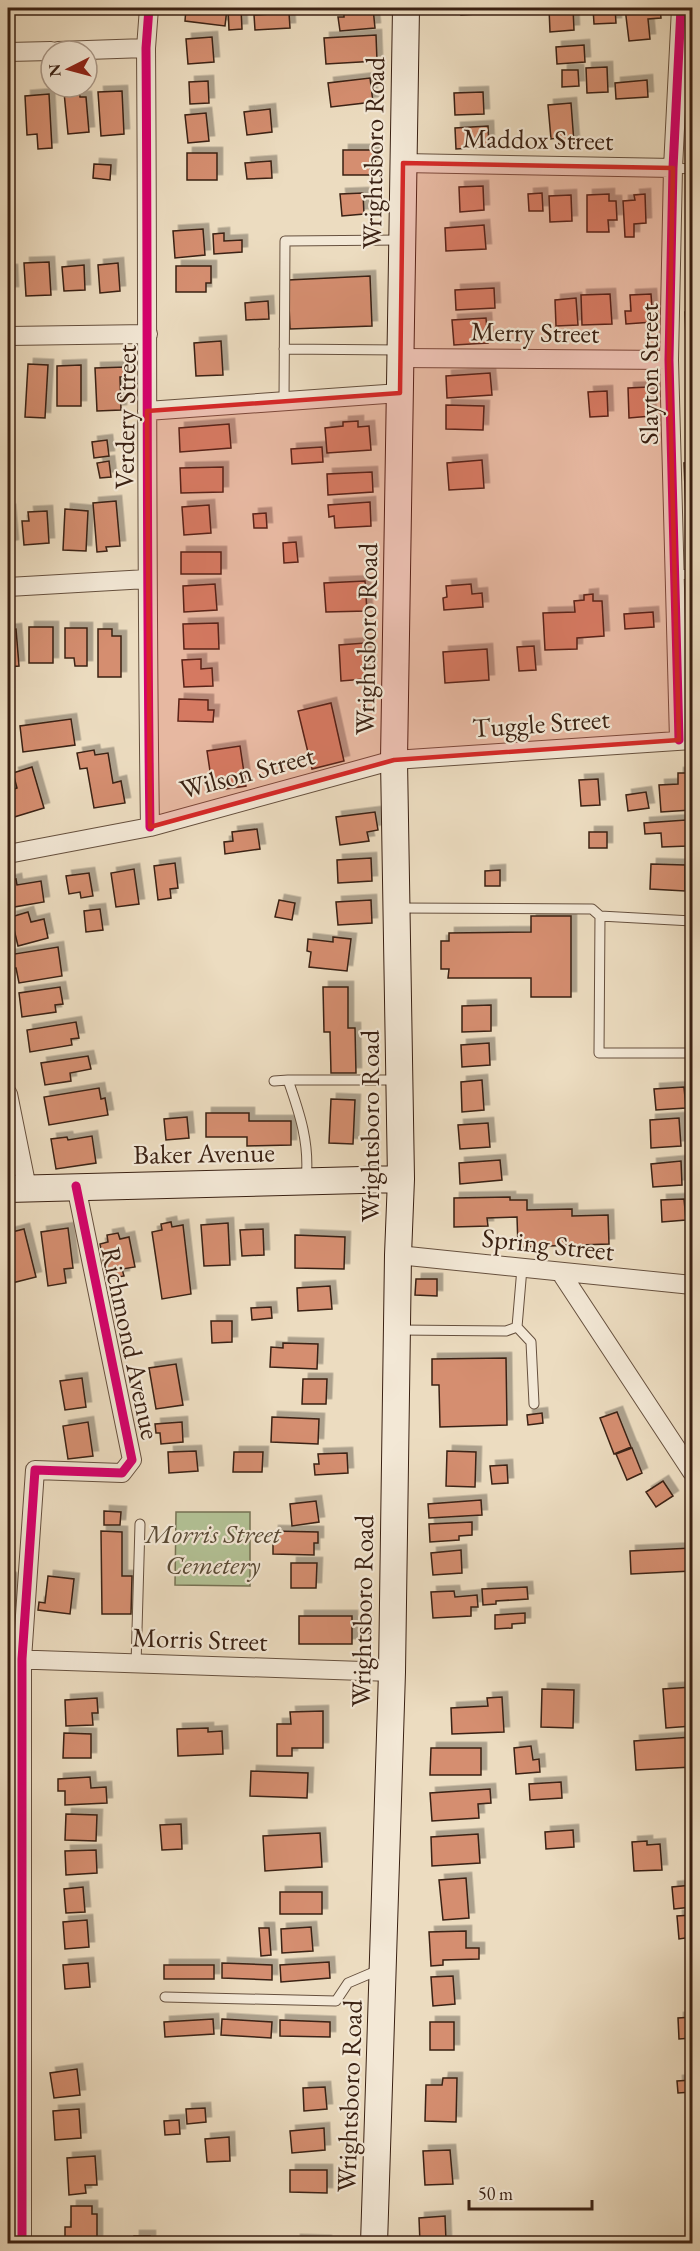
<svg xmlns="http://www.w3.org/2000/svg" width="700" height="2251" font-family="'EB Garamond',serif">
<defs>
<filter id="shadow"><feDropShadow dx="5.5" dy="-5.5" stdDeviation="0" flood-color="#0004"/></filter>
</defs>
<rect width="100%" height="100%" fill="#ecdcc0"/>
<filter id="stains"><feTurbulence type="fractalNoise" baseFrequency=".00333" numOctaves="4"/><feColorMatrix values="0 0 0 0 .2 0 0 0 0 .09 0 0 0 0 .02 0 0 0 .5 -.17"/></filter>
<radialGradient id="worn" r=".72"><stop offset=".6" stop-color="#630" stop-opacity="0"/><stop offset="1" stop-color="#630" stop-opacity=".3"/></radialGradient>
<path fill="#b3c296" stroke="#767254" stroke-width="1.5" d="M176 1512H250V1586L175 1585Z"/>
<path fill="#d58e70" stroke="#3a2113" stroke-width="1.5" filter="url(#shadow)" d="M24 8H50V11L24 13Z
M186 8H227L225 26 185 21Z
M228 8H241L242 29 229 30Z
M344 8H373L375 28 340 31 338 17H344Z
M461 8H492V13L461 15Z
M549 8H573L574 30 550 32Z
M593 8H615L616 23 594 24Z
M625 8H660L661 18 648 19 650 39 629 41Z
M289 13 290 28 255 30 254 15Z
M376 35 377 61 326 64 324 38Z
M212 37 214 62 188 64 186 39Z
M584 45 585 62 557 64 556 47Z
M607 67 608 92 587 93 586 68Z
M562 70H578L579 86 562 87Z
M370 78 373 102 331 107 328 83Z
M647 80 648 97 616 99 615 83Z
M208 81 209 103 190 104 189 82Z
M79 90 80 97H86L89 132 68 134 64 92Z
M122 91 124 134 101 136 98 92Z
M483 92 484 114 455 115 454 93Z
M49 94 52 148 38 149 37 134 27 135 25 96Z
M571 103 574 143 559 144 558 138 551 139 548 105Z
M270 109 272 132 247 135 244 112Z
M206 113 209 141 188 143 185 115Z
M488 126 489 147 456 149 455 128Z
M343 150H376L375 165H370V175H343Z
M187 153H217V180H187Z
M271 161 272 178 247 179 245 163Z
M94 164 111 165 110 180 93 178Z
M483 186 484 210 460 212 459 187Z
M363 193 364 214 342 216 340 194Z
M542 193 543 211H529L528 194Z
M609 194V201H616L617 220H608L609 232H587V195Z
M645 194 646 223 634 224V237H625L623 201 635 200 634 195Z
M571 195 572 221 550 222 549 196Z
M484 225 486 249 446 251 445 228Z
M203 229 205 255 175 258 173 231Z
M224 233V241L242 240V252L214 254 213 234Z
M49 262 51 295 26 296 24 263Z
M118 263 120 291 100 293 98 265Z
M84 265 85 290 64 291 62 267Z
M176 266H211V283H206V292H176Z
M8 270H12L13 292H8Z
M370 276 372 326 290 329 288 280Z
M494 288 495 308 456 310 455 290Z
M610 294 612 324 582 325 581 295Z
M651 294 653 322 626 324 625 311H631L630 295Z
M576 298 578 325 556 326 555 300Z
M268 301 269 319 246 320 245 303Z
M685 312H692V389H688Z
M486 318 488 343 454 345 452 320Z
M221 341 223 375 196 376 194 343Z
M28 364 48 365 45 418 25 417Z
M81 365V406H57V366Z
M126 367V377H120L121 410 97 411 95 368Z
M490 373 492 395 447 398 446 376Z
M649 387 651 416 629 418 628 388Z
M607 391 608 416 590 417 588 392Z
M446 405 484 406 483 430 446 429Z
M358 421V427L369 426 371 450 327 453 325 428 343 426V422Z
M229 424 231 448 180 452 179 428Z
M107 440 109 456 94 458 92 442Z
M322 447 323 462 292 464 291 449Z
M482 460 484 488 449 490 447 463Z
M109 461 111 477 100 478 97 463Z
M692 462V539H687L684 463Z
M223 467V492L181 493 180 468Z
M372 472 373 492 328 495 327 474Z
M116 501 120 546 106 547 107 551 97 552 93 503Z
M370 502 371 526 335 528 334 516 329 517 328 505Z
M209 505 211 533 184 535 182 507Z
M65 509 88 511 86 551 63 550Z
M10 510 13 545 8 546V511Z
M47 511 49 543 24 545 22 521H29L28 512Z
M266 513 267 528H254L253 514Z
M296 542 298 562 284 563 283 543Z
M181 552H221V574H181Z
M365 581 367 611 326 612 324 583Z
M215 584 217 610 184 612 183 586Z
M471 584 472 594 482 593 483 607 444 610 443 598 447 597 446 586Z
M593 594V601H602L604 636 577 638V649L545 650 543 613 575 612 574 601 584 600V595Z
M653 612 654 627 625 629 624 614Z
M692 613V690H686L683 614Z
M218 623 219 649H184L183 624Z
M29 627H53V663H29Z
M65 628H87V666H75L74 658H65Z
M16 629 19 666 8 667V630Z
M98 629H112V636H121V677H98Z
M365 643V679L341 681 339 645Z
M534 646 536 670 519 671 517 647Z
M487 649 489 680 445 683 443 652Z
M201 659V669L212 668 213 686 184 687 182 660Z
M179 699 208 700V710H214L213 722 178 721Z
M331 703 344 761 312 769 298 711Z
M71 719 75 745 23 752 20 726Z
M240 746 246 786 213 791 207 751Z
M94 750 95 755 108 753 113 783 121 781 125 803 94 808 87 768 80 769 77 753Z
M32 767 44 808 11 818 8 808V791L17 788 13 773Z
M678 773H689L691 810 661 812 659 785 678 784Z
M598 779 600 805 581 806 579 780Z
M646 792 649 808 628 811 626 795Z
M375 812 378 830 367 832 369 841 340 845 336 817Z
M686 820 688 846 662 847 661 833 645 834 644 823Z
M257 829 260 849 225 854 224 842 233 841 232 832Z
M589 832H607V848H589Z
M371 858 372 881 338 883 337 860Z
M175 863 178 888 170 889 171 898 158 900 154 866Z
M651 864 685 865V891L650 889Z
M134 869 139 904 116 907 111 873Z
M500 870V886H485V871Z
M89 873 93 896 81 898 80 892 69 894 66 876Z
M16 879 17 885 41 881 44 902 8 908V881Z
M279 900 295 903 292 920 275 917Z
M371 900 372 923 338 925 336 902Z
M100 909 103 930 86 932 84 911Z
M28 912 31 922 44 919 48 938 18 946 11 917Z
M531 916H571V997H531V978H448L449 969H441V941H449V933L531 932Z
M333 937 351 939 347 971 309 967 311 952 307 951 308 939 333 942Z
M58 947 62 976 19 983 16 968H10L8 955Z
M60 987 63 1004 55 1005 56 1012 22 1017 19 993Z
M323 987H348V1028H355L356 1073H331L330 1032H324Z
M491 1005V1031L462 1032V1006Z
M76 1022 79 1038 71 1039 72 1045 30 1052 27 1030Z
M489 1043 490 1065 462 1067 461 1045Z
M88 1056 91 1069 70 1073 71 1081 45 1085 41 1063Z
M482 1080 484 1110 462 1112 461 1082Z
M684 1087 686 1108 656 1110 654 1089Z
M99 1088 101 1099 105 1098 108 1115 49 1125 44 1097Z
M331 1099 355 1100 353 1144 329 1143Z
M206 1113H249V1121H291V1145L247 1146V1137H206Z
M187 1117 189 1138 166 1140 164 1119Z
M679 1118 681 1146 651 1148 650 1120Z
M488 1123 490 1147 460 1149 458 1125Z
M92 1136 96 1163 56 1169 51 1139 67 1137 68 1140Z
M500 1160 502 1180 460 1184 459 1163Z
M681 1161 682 1185 653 1187 651 1164Z
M510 1197V1200H527V1210L572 1209V1216L608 1215 609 1244 518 1247 517 1217 487 1218 488 1226 454 1227V1198Z
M684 1199 686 1220 662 1222 661 1200Z
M171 1222 172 1227 183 1225 191 1294 162 1299 152 1232 162 1230 161 1224Z
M228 1223 230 1265 204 1266 201 1225Z
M68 1228 73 1268 64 1269 66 1283 48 1286 41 1232Z
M24 1229 36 1277 12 1283 8 1266V1233Z
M263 1229 264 1255 242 1256 240 1230Z
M118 1233 120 1239 129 1237 135 1267 122 1269 124 1276 107 1279 100 1244 108 1242 107 1235Z
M295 1235 345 1237 344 1269 295 1268Z
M416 1279H437V1296L415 1295Z
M330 1286 332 1309 298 1311 297 1288Z
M271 1307 272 1318 252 1320 251 1308Z
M211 1321H232V1342L212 1343Z
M283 1343 318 1344 317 1369 270 1367 271 1347 283 1348Z
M506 1358 507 1425 440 1427 439 1385H432V1359Z
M176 1364 183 1405 156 1409 149 1368Z
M82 1378 86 1407 65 1410 60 1381Z
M303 1379H327L326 1404H302Z
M617 1412 631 1447 614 1454 600 1418Z
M542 1413 543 1423 528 1425 527 1415Z
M272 1417 319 1419 318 1444 271 1442Z
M88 1422 93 1456 68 1459 63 1426Z
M182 1422 183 1442 161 1444 160 1433H156L155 1424Z
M632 1448 642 1473 627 1480 616 1454Z
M196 1451 198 1471 169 1473 168 1452Z
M447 1451 476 1452 475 1487 446 1486Z
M234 1452H263L262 1472H233Z
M347 1453 348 1473 315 1475 314 1464H319L318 1454Z
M507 1465 508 1483 492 1484 490 1466Z
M663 1481 673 1496 656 1507 646 1492Z
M481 1500 482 1515 429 1518 428 1504Z
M316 1501 319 1522 292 1526 290 1504Z
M104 1511 121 1512 120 1525H104Z
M472 1522V1535L459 1536V1540L430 1542 429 1524Z
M101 1531 122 1532V1576H132L131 1614H102Z
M273 1531 318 1532V1543H314V1555L273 1554Z
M692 1548V1571L631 1574 630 1551Z
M461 1550 462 1573 433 1575 431 1553Z
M291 1563H317L316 1588H291Z
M48 1576 74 1579 70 1614 38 1610 39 1602 45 1603Z
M8 1578H11L13 1611 8 1612Z
M527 1587 528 1599 496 1601V1604L483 1605 482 1589Z
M454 1591 455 1597 477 1595 478 1607H471V1616L433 1618 431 1592Z
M525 1613V1623L512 1624V1628L495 1629V1615Z
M686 1615H692V1628H687Z
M299 1616H352V1644H299Z
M692 1687V1726L666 1728 663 1689Z
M542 1689 574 1690 573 1728 541 1727Z
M502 1697 504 1732 452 1734 451 1708 488 1706 487 1698Z
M97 1698 98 1713H92L93 1725 66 1726 65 1700Z
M323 1711V1748H292V1756H277V1724H291L290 1712Z
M208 1728V1732L222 1731 223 1754 178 1756 177 1729Z
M64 1733 91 1734V1758H63Z
M692 1737V1767L636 1770 634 1741Z
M531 1746 533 1760 539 1759 540 1772 516 1774 514 1748Z
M431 1748H481V1775H430Z
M251 1771 308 1773 307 1798 250 1796Z
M90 1777 91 1788 106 1787 107 1803 65 1805V1791H58V1779Z
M561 1782 562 1798 530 1800 529 1784Z
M490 1789 491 1803 478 1804 479 1818 432 1821 430 1793Z
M66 1814 97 1815 96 1841 65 1840Z
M181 1824 182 1849 162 1850 160 1825Z
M573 1830 574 1847 546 1849 545 1832Z
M320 1833 322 1867 265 1871 263 1836Z
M478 1834 480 1863 432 1866 431 1837Z
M647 1841V1845L660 1844 662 1870 634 1871 632 1842Z
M96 1850 97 1873 66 1875 65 1851Z
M466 1878 469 1918 443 1920 439 1880Z
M692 1885V1907L674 1909 672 1887Z
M83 1887 85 1912 66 1913 64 1889Z
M280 1892H322V1914H280Z
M692 1915V1937L679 1939 677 1916Z
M87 1920 89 1947 65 1949 63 1922Z
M311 1927 313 1951 282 1953 281 1929Z
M259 1928H269L271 1955 261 1956Z
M466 1931V1948H479V1959L443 1960V1965L431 1966 429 1932Z
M329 1962 330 1978 281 1982 280 1965Z
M88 1963 90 1987 65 1989 63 1965Z
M222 1963 272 1965V1980L222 1978Z
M164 1965H214V1979H164Z
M453 1976 455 2004 433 2006 431 1977Z
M692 2017V2038L679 2039 678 2018Z
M213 2019 214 2034 165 2037 164 2022Z
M222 2019 272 2022 271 2038 221 2035Z
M280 2020 330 2022V2037L280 2036Z
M430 2022H454V2050H430Z
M77 2069 80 2095 54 2098 50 2073Z
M443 2078H457L456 2122 425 2121 426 2085H442Z
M692 2080V2092L678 2093 677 2081Z
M325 2087 327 2109 304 2111 303 2088Z
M205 2108 206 2122 187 2124 186 2109Z
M79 2109 81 2138 55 2140 53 2111Z
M179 2120 180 2134 165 2135 164 2121Z
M324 2128 325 2150 292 2153 290 2131Z
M229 2137 230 2161 207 2162 205 2139Z
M450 2150 453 2184 425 2185 423 2151Z
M95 2156 97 2185H85L86 2193 69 2195 67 2158Z
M290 2170H327V2193L290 2192Z
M71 2206H92V2214H97V2244H65V2227H71Z
M445 2216 446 2241 420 2243 419 2218Z
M134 2236H150V2244H134Z
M295 2240 326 2241V2244H295Z"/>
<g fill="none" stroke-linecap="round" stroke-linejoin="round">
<defs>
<path id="lane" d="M673 168 692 169
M284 349 399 350
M284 401 285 241 400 240
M675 575 692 574
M398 908 592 909 600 916 692 921
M600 916 599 1053H692
M288 1080H397
M274 1081 288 1080C300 1114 310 1144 306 1181
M522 1268 517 1327 531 1342 534 1404
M399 1330 506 1331 517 1327
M136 1665 140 1524
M8 1749H22
M165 1997 336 2001 348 1983 381 1969"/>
<path id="street" d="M149 8 146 48C148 308 146 567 150 827
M58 51 146 48
M8 52 51 51
M403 163 673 168
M8 336 148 334
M400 358 669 360
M147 411 400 393
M8 587 147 579
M679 740 669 360 673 168 681 8
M8 854 150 827 394 760 692 740
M8 1094 27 1188
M398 1255 692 1285
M561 1273 692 1472
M8 1659 392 1672
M22 2244V1659L35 1470 122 1473 132 1460 76 1186"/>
<path id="secondary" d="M8 1189 401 1179
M374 2244 392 1672 398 1255 401 1179 394 760 406 8"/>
</defs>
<use href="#lane" stroke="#66503e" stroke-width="11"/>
<use href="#street" stroke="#66503e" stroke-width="20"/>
<use href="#secondary" stroke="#3a2113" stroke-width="28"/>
<use href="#lane" stroke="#f3e8d6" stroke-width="9"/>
<use href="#street" stroke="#f3e8d6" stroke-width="18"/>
<use href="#secondary" stroke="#f3e8d6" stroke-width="26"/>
<defs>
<path id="cycleway" d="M149 8 146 48C148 308 146 567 150 827
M679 740 669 360 673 168 681 8
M22 2244V1659L35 1470 122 1473 132 1460 76 1186"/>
</defs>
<use href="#cycleway" stroke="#f3e8d6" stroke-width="13"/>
<use href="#cycleway" stroke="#d6006c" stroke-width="9"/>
</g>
<path fill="#d62828" fill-opacity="0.2" stroke="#d62828" stroke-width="4.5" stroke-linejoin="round" d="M403 163 673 168 669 360 679 740 394 760 150 827 147 411 400 393Z"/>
<g text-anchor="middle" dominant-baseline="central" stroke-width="4.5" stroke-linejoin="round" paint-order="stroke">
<g font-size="27" fill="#3a2113" stroke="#f3e8d6">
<text transform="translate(538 139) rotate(1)">Maddox Street</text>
<text transform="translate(373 153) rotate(-89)">Wrightsboro Road</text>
<text transform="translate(535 332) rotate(1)">Merry Street</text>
<text transform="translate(648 374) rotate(-90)">Slayton Street</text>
<text transform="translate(125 417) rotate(-89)">Verdery Street</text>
<text transform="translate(366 639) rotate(-89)">Wrightsboro Road</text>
<text transform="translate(541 723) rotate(-4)">Tuggle Street</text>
<text transform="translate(247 772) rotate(-15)">Wilson Street</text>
<text transform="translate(369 1126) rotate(-90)">Wrightsboro Road</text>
<text transform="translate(204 1153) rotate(-1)">Baker Avenue</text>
<text transform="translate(548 1244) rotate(6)">Spring Street</text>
<text transform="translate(131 1343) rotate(78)">Richmond Avenue</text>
<text transform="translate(362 1611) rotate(-89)">Wrightsboro Road</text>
<text transform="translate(200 1639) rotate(2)">Morris Street</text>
<text transform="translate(349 2096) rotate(-88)">Wrightsboro Road</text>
</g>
<g font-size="27" font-style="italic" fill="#584934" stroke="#f3e8d6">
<text x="213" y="1533">Morris Street<tspan x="213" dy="31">Cemetery</tspan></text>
</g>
</g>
<rect width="700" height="2251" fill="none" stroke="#ecdcc0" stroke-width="30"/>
<rect x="9" y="9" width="682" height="2233" fill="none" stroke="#3a2113" stroke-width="3"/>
<rect x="15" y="15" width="670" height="2221" fill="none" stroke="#3a2113" stroke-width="1.5"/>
<g transform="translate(69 69) rotate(264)"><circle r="28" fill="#f3e8d6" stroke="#a99888" stroke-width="1.5"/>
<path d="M0-4.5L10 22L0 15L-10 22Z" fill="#8f2418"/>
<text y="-9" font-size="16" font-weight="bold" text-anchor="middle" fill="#3a2113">N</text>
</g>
<path d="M469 2200v9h123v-9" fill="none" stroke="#3a2113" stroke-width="3"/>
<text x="478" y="2200" font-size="18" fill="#3a2113" stroke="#f3e8d6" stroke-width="4.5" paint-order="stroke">50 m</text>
<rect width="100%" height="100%" filter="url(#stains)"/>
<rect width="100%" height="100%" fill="url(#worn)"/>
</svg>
